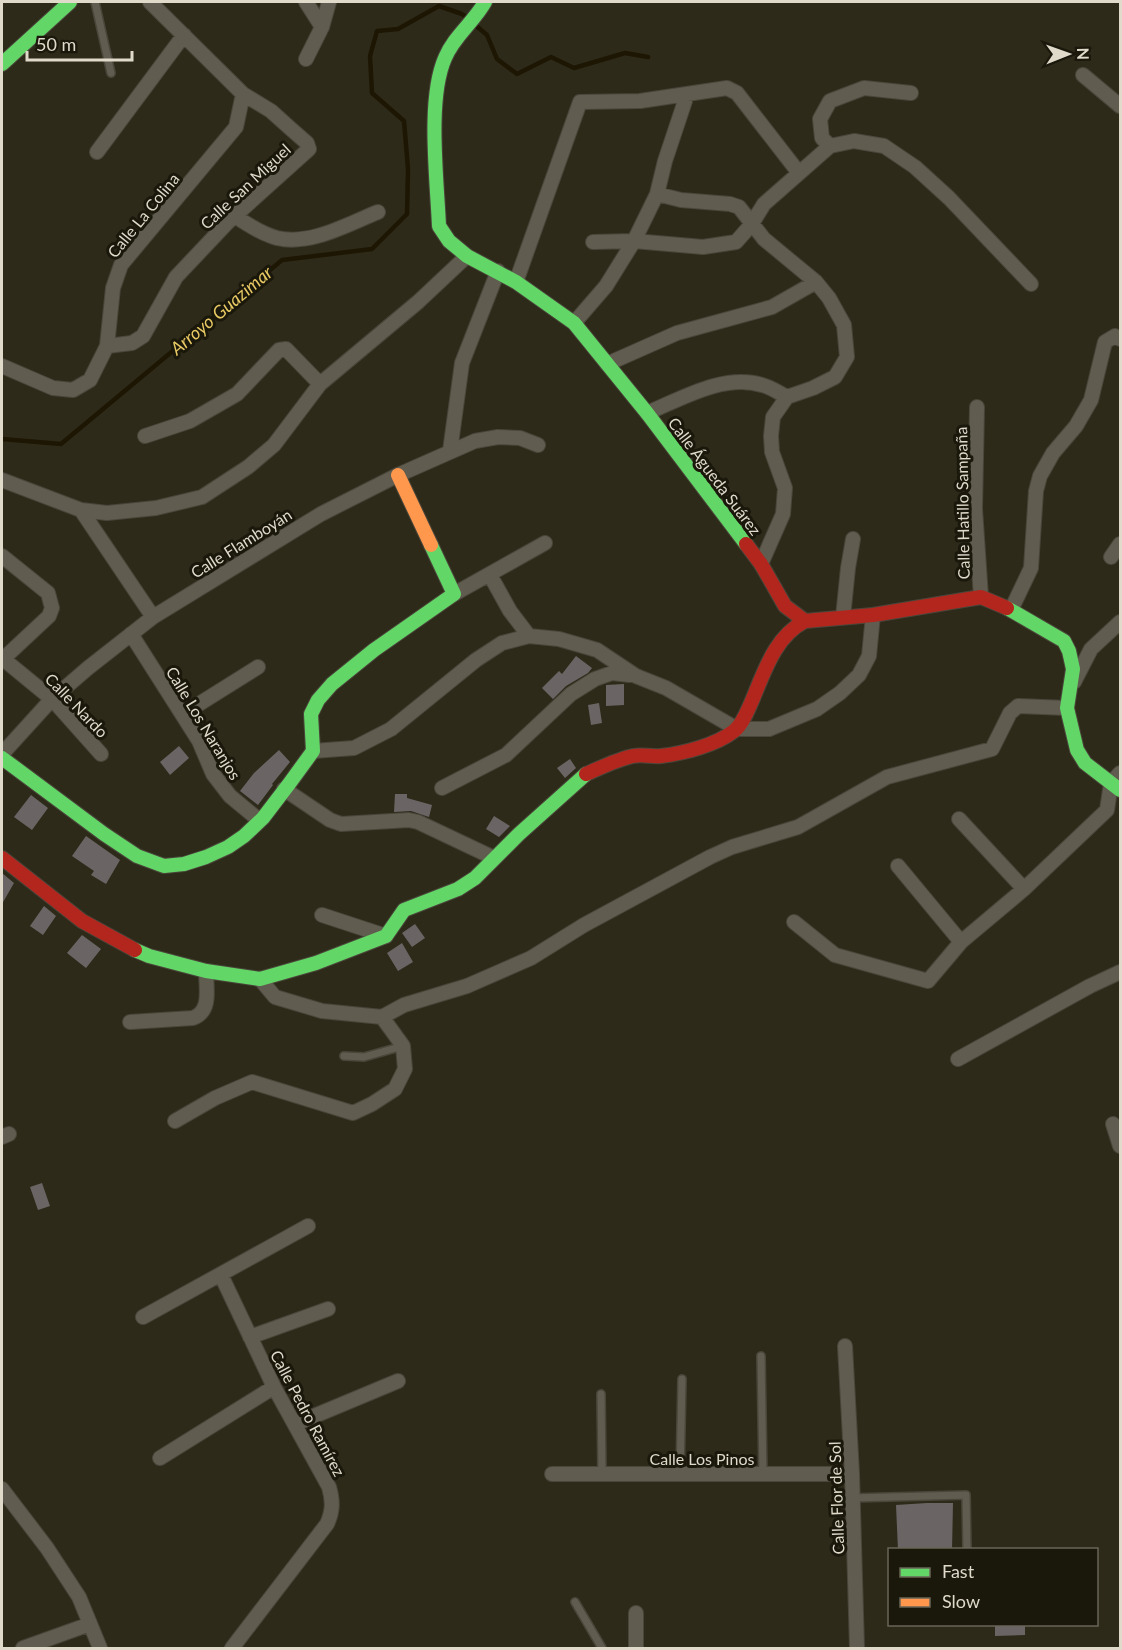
<svg xmlns="http://www.w3.org/2000/svg" width="1122" height="1650" font-family="Lato,sans-serif">
<rect width="100%" height="100%" fill="#2e2a1a"/>
<g fill="none" stroke-linecap="round" stroke-linejoin="round">
<path stroke="#1d1603" stroke-width="4.5" d="M474 24 487 35 497 59 517 74 551 57 574 68 625 53 648 57
M2 439 61 444 282 260 372 249 407 214 408 169 404 121 372 93 370 56 377 31 398 29 439 6 462 14 468 18"/>
</g>
<path fill="#6a6564" d="M576 656 592 668 588 673 566 686 553 699 542 688 559 671 562 674Z
M624 684V705L606 706V685Z
M599 703 602 723 591 725 588 705Z
M179 746 189 758 170 775 160 762Z
M279 750 290 762 272 784 273 785 258 805 240 791 254 773Z
M570 759 576 768 565 778 557 768Z
M395 794H407V798L432 805 429 817 411 811 394 812Z
M31 795 48 808 32 830 14 817Z
M494 816 510 826 499 837 486 829Z
M86 836 120 860 106 884 91 875 94 871 72 856Z
M2 873 14 883 2 904Z
M44 906 56 916 43 935 30 926Z
M415 924 425 938 412 947 402 933Z
M82 935 101 949 86 968 67 953Z
M402 943 413 962 398 971 387 953Z
M42 1183 50 1206 38 1210 30 1187Z
M927 1503H953L952 1550H898L896 1505Z
M995 1624H1025V1635L995 1636Z"/>
<g fill="none" stroke-linecap="round" stroke-linejoin="round">
<defs>
<path id="lane" d="M95 2 111 73
M344 1056 364 1057 403 1046
M761 1356 763 1475
M601 1394 602 1474
M680 1474 682 1379
M852 1498 966 1495 967 1550
M575 1602 602 1648"/>
<path id="street" d="M306 2 322 27
M306 59 322 27 329 2
M1083 75 1120 106
M830 146 822 138 820 119 830 101 864 88 911 93
M97 152 184 35
M657 194 681 200 730 204 739 207 764 239 816 282 829 298 844 325 847 357 835 377 813 388 787 397 773 417 771 436 772 452 785 488 783 514 761 564
M235 216C248 225 262 234 277 238 310 246 348 224 378 212
M593 242 634 241 703 247 736 242 751 225 764 204 830 146 854 141 884 146 915 167 949 198 1031 284
M516 282 580 102 640 101 727 88 737 93 799 173
M574 323 606 286 634 241 657 194 665 161 687 95
M107 346 132 343 143 336 176 277 228 222 309 149 307 143 291 129 271 111 243 94 150 2
M607 364 677 333 772 307 816 282
M2 366 53 388 73 390 90 380 107 346 113 288 121 265 236 127 243 94
M977 407 975 509 981 597
M647 413C681 399 724 373 762 385 771 387 779 393 787 397
M145 436 190 421 237 394 279 350 286 349 320 384
M450 451 462 363 498 271
M2 480 81 510 107 513 156 508 202 497 248 467 274 445 320 384 418 302 467 256
M81 510 153 617
M2 556 48 593 52 608 49 616 2 660
M1111 557 1120 544
M490 575 510 611 529 636
M454 594 545 543
M1011 610 1031 568 1036 491 1040 476 1053 453 1076 426 1091 400 1105 342 1115 336 1120 339
M843 617 848 568 853 539
M131 634 199 741 213 774 230 796 259 820
M2 658 52 699 101 754
M1074 682 1091 649 1120 622
M183 714 258 667
M313 751 354 748 391 729 476 660 502 643 529 636 559 639 597 650 636 676 666 688 737 729H769L817 709 840 693 859 675 869 656 873 615
M2 754 52 699 88 668 153 617 321 514 398 475 475 441 498 437 520 438 538 445
M442 788 506 755 571 694 595 679 612 673 630 675
M284 789 330 820 341 824 409 820 418 822 494 858
M959 819 1024 889
M898 866 961 942
M322 915 386 936
M794 922 835 955 928 981 961 942 1024 889 1107 810 1111 783 1120 773
M260 979 275 997 322 1011 382 1017 404 1005 467 986 531 958 584 925 710 857 732 847 798 827 887 777 992 749 1010 713 1018 706 1067 708
M130 1022 193 1018C212 1011 206 988 206 971
M958 1059 1090 986 1120 972
M175 1121 215 1098 252 1082 353 1113 372 1104 395 1089 405 1069 403 1046 382 1017
M1113 1124 1120 1146
M2 1137 9 1134
M221 1275 274 1387 329 1487C333 1501 333 1511 327 1524L232 1648
M143 1317 308 1226
M250 1337 328 1309
M845 1346 852 1474 857 1648
M295 1424 398 1381
M160 1458 274 1387
M552 1474H852
M2 1489 47 1548 79 1597 100 1648
M23 1648 90 1624
M636 1648V1613"/>
<path id="fast" d="M485 2C474 22 454 36 445 58 427 99 437 179 439 226L449 241 467 256 516 282 574 323 647 413 746 544
M2 64 70 2
M1007 608 1064 641 1069 651 1073 669 1067 708 1077 750 1085 763 1120 790
M2 758 104 834 137 856 164 866 184 864 206 857 228 847 244 836 263 818 289 784 313 751 311 714 318 700 332 684 374 650 454 594 431 545
M135 950 149 956 206 971 260 979 316 963 386 936 404 910 458 889 475 878 519 834 586 774"/>
<path id="slow" d="M398 475 431 545"/>
<path id="jam" d="M746 544 761 564 785 606 805 621 873 615 981 597 1007 608
M586 774C600 768 618 759 633 756 642 754 652 757 661 756 685 753 716 745 734 731 742 725 747 712 751 703 764 673 774 637 805 621
M2 858 82 921 135 950"/>
</defs>
<use href="#lane" stroke="#4a463a" stroke-width="10"/>
<use href="#street" stroke="#4a463a" stroke-width="16"/>
<use href="#fast" stroke="#4a463a" stroke-width="16"/>
<use href="#slow" stroke="#4a463a" stroke-width="16"/>
<use href="#jam" stroke="#4a463a" stroke-width="16"/>
<use href="#lane" stroke="#605d50" stroke-width="7"/>
<use href="#street" stroke="#605d50" stroke-width="14"/>
<use href="#fast" stroke="#63d668" stroke-width="14"/>
<use href="#slow" stroke="#ff974d" stroke-width="14"/>
<use href="#jam" stroke="#b3261e" stroke-width="14"/>
</g>
<g text-anchor="middle" dominant-baseline="central" stroke-width="6" stroke-linejoin="round" paint-order="stroke">
<g font-size="16" fill="#dfdaca" stroke="#1a170b">
<text transform="translate(245 186) rotate(-43)">Calle San Miguel</text>
<text transform="translate(143 215) rotate(-51)">Calle La Colina</text>
<text transform="translate(715 476) rotate(53)">Calle Águeda Suárez</text>
<text transform="translate(962 503) rotate(-91)">Calle Hatillo Sampaña</text>
<text transform="translate(241 543) rotate(-32)">Calle Flamboyán</text>
<text transform="translate(77 705) rotate(46)">Calle Nardo</text>
<text transform="translate(204 723) rotate(59)">Calle Los Naranjos</text>
<text transform="translate(308 1413) rotate(62)">Calle Pedro Ramírez</text>
<text x="702" y="1458">Calle Los Pinos</text>
<text transform="translate(836 1498) rotate(-92)">Calle Flor de Sol</text>
</g>
<g font-size="18" font-style="italic" fill="#e8c964" stroke="#1a170b">
<text transform="translate(221 310) rotate(-40)">Arroyo Guazimar</text>
</g>
</g>
<rect width="1122" height="1650" fill="none" stroke="#dfdaca" stroke-width="6"/>
<rect x="888" y="1548" width="210" height="78" fill="#1a170b" stroke="#696557" stroke-width="1.5"/>
<rect x="900" y="1568" width="30" height="9" fill="#63d668" stroke="#696557" stroke-width="1.5"/>
<text x="942" y="1578" font-size="18" fill="#dfdaca">Fast</text>
<rect x="900" y="1598" width="30" height="9" fill="#ff974d" stroke="#696557" stroke-width="1.5"/>
<text x="942" y="1608" font-size="18" fill="#dfdaca">Slow</text>
<g transform="translate(1068 54) rotate(89)" stroke="#1a170b" stroke-width="4.5" paint-order="stroke">
<path d="M0-4.5L10 22L0 15L-10 22Z" fill="#dfdaca"/>
<text y="-9" font-size="16" font-weight="bold" text-anchor="middle" fill="#dfdaca">N</text>
</g>
<path d="M27 51v9h105v-9" fill="none" stroke="#dfdaca" stroke-width="3"/>
<text x="36" y="51" font-size="18" fill="#dfdaca" stroke="#1a170b" stroke-width="4.5" paint-order="stroke">50 m</text>
</svg>
